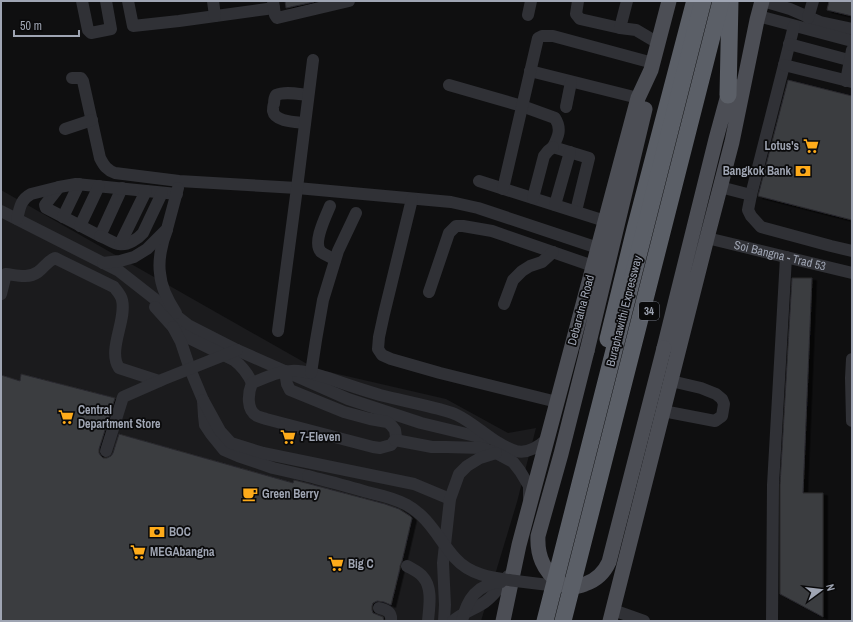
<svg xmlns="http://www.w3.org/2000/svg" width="853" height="622" font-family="'Archivo Narrow',sans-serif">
<defs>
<filter id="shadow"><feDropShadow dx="4.5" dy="2.5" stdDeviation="0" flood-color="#0009"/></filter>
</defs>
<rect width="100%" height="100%" fill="#0f0f10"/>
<path fill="#1b1b1d" d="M1 190 316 369 446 399 508 433 536 428 517 502 481 621H1Z"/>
<path fill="#3b3c41" stroke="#29292d" filter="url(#shadow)" d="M285 1H314V2L286 8Z
M829 1H852V16L827 10Z
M788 80 852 96V220L758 196Z
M792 278H812L803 493H823V617L780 594V485Z
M21 374 115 398 99 449V453L101 456 103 458H107L111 456 113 453 119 434 293 483 294 480 306 483 385 504 399 509 410 516 412 518 402 561 400 566V568L391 605 384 602 377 601 373 603 372 606V610L373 613 383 617 384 621H1V375L20 381Z"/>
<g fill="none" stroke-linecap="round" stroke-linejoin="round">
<g stroke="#303136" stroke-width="12">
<path d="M82 1 88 30 91 33 111 29 106 1"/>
<path d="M128 1 133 26 179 21 274 8"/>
<path d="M213 1 215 16"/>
<path d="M273 1 275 15 277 18 349 1"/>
<path d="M578 1 576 14 580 19 620 28"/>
<path d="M627 1 620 28 636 30 658 43"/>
<path d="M763 1 790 9 820 22 852 29"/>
<path d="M528 15 531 1"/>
<path d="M758 16 852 41"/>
<path d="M808 18 813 1"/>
<path d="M794 26 751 195 748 210 751 216 761 227 831 246 852 251"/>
<path d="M789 44 852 61"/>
<path d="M784 65 852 82"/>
<path d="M530 71 638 98"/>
<path d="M72 78H81L83 81 100 158C104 166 107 170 115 173L179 181 297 188 451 202 478 208 598 248"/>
<path d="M846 81 852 50"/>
<path d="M449 85 522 106 555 118C562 129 558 137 553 147L589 158 576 211"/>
<path d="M566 107 571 82"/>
<path d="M305 123C296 122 275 122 273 111 273 110 273 105 274 104 274 101 274 98 276 95 285 91 298 94 308 95"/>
<path d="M65 129 92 120"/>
<path d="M479 181 605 221"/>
<path d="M59 187 45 205 46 208 100 236 122 188"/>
<path d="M720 187 751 195"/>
<path d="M503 189 538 38 542 36H553L653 63"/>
<path d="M533 198 544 156 548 151 553 147"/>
<path d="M412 199 384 314 379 337 378 349 382 355 391 359 440 373 557 402"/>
<path d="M555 205 570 152"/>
<path d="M330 206C326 216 312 243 321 252 325 255 331 257 335 260"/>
<path d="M1 211 119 271 188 325 237 350 348 399 421 423 475 436 489 438"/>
<path d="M63 217 79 184"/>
<path d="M17 219C20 208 20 200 31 194L59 187 76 184 177 194"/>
<path d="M80 226 99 186"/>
<path d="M167 230C162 242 158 260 160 273 161 287 168 301 176 313"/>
<path d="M100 236C106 238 113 243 119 244 127 246 138 239 143 233L162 193"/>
<path id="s1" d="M707 238 852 273"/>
<path d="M120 244 146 191"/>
<path d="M103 263 120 261 134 257 147 249 167 229 178 188"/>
<path d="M429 292 449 233 456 226H463L492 231 593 266"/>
<path d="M1 294 6 274C16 275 28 279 38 272 45 267 46 262 55 258L114 287C117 291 121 295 122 300 127 320 107 350 119 368L159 381"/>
<path d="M504 304 513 280 522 271 530 266 542 262 553 252"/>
<path d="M155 307 173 327 185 336 234 360C243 367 248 374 252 383"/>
<path d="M173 327 181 342 190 369 203 400 204 416 205 425 211 434 224 450 238 456 273 468 308 476"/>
<path d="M278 331 297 188 313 60"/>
<path d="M852 359 851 378 852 421"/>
<path d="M285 371 287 384 290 390 344 412 370 419 387 422 391 425 395 430 396 437 395 440 391 445 380 448 373 447 266 419C263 418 259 417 257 416 246 410 248 393 252 383 267 377 283 369 299 371 309 372 318 375 328 378 345 384 363 390 380 395 400 400 420 404 439 409 445 411 451 412 457 415 476 424 495 445 516 451 528 454 538 447 546 440"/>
<path d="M311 373 316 340 323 300 338 251 356 213"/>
<path d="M203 400 220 431 231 443 263 453 414 484 450 499"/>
<path d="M663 411 715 421 722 416 724 404 722 399 716 394 701 388 671 381"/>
<path d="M395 440 432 447H446L482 448 496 453 513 462 520 471 529 486V499"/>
<path d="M106 451 123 397 164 379 237 350"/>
<path d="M407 566C412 569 419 572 423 577 433 588 429 608 428 621"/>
<path d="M379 608C387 610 392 612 391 621"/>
<path d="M613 610 644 621"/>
<path d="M444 621 445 605 443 563 450 499 459 474 467 466 480 458 496 453"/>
<path d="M453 621C462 613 475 609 485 602 495 595 501 585 508 576"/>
<path d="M772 621 773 485 786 257"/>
</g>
<path stroke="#4c4e55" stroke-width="15" d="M664 348 716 139 728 95 732 85
M587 351 645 109
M503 621 519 545 598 248 638 98 651 70 669 1
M610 621 707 238 732 142 757 20 762 1"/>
<path stroke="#5b5f67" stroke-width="17" d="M728 95 730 1
M608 339 635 229 694 4"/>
<path stroke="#303136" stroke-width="12" d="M308 476C327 481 347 486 367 492 380 495 395 498 407 505 429 517 439 540 455 558 471 576 494 578 516 581 531 583 546 585 562 586
M462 621C467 599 477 584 501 582"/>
<path stroke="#4c4e55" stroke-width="15" d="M587 351 561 454 538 536C537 554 543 571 559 582 561 583 564 586 567 586 572 588 580 586 585 584 597 580 604 573 609 562L664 348"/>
<path stroke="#5b5f67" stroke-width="17" d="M545 621 703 1
M563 621 721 1"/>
</g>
<defs>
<symbol id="supermarket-bare" viewBox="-9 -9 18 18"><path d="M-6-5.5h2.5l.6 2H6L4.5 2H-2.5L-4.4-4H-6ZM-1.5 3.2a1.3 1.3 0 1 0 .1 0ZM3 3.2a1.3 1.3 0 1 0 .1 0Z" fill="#feab1a" stroke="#0a0a0b" stroke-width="2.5" paint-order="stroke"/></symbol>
<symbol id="bank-bare" viewBox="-9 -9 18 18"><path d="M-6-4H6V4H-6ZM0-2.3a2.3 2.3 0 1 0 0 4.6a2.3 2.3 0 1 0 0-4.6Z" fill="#feab1a" stroke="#0a0a0b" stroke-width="2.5" paint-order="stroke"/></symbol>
<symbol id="cafe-bare" viewBox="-9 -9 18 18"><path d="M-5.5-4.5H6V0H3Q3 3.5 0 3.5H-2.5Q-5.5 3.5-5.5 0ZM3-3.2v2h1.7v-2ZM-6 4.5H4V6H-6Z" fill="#feab1a" stroke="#0a0a0b" stroke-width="2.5" paint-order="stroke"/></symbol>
</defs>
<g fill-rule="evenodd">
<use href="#supermarket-bare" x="800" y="135" width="22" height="22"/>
<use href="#bank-bare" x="792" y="160" width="22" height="22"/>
<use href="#supermarket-bare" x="55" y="406" width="22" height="22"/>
<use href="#supermarket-bare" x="277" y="426" width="22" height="22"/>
<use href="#cafe-bare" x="239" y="483" width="22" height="22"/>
<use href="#bank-bare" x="146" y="521" width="22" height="22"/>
<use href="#supermarket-bare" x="127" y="541" width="22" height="22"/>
<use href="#supermarket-bare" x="325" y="553" width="22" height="22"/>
</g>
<g text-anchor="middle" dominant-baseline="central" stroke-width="3.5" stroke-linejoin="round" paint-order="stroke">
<rect fill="#0a0a0b" stroke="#727681" stroke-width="1" x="639" y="302" width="20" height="18" rx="3"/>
<g font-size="11" font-weight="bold" fill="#9fa5b3">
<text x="649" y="311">34</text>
</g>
<g font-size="12" font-weight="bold" fill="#9fa5b3" stroke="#0a0a0b" text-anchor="start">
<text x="799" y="146" text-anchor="end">Lotus's</text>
<text x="791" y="171" text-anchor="end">Bangkok Bank</text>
<text x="78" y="410">Central<tspan x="78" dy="14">Department Store</tspan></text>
<text x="300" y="437">7-Eleven</text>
<text x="262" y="494">Green Berry</text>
<text x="169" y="532">BOC</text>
<text x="150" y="552">MEGAbangna</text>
<text x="348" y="564">Big C</text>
</g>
<g font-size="12" fill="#9fa5b3" stroke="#0a0a0b">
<text stroke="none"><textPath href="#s1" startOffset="75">Soi Bangna - Trad 53</textPath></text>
<text transform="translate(581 310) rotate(-75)">Debaratna Road</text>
<text transform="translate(624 311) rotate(-76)">Buraphawithi Expressway</text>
</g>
</g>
<rect width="853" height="622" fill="none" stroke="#9fa5b3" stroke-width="4"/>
<g transform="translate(821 590) rotate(75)" stroke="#0a0a0b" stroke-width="3" paint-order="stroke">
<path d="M0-3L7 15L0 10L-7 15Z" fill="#9fa5b3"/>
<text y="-6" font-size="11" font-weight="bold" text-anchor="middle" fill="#9fa5b3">N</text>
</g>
<path d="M14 30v6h65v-6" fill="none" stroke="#9fa5b3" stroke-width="2"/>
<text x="20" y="30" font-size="12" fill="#9fa5b3" stroke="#0a0a0b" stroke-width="3" paint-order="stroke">50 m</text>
</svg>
